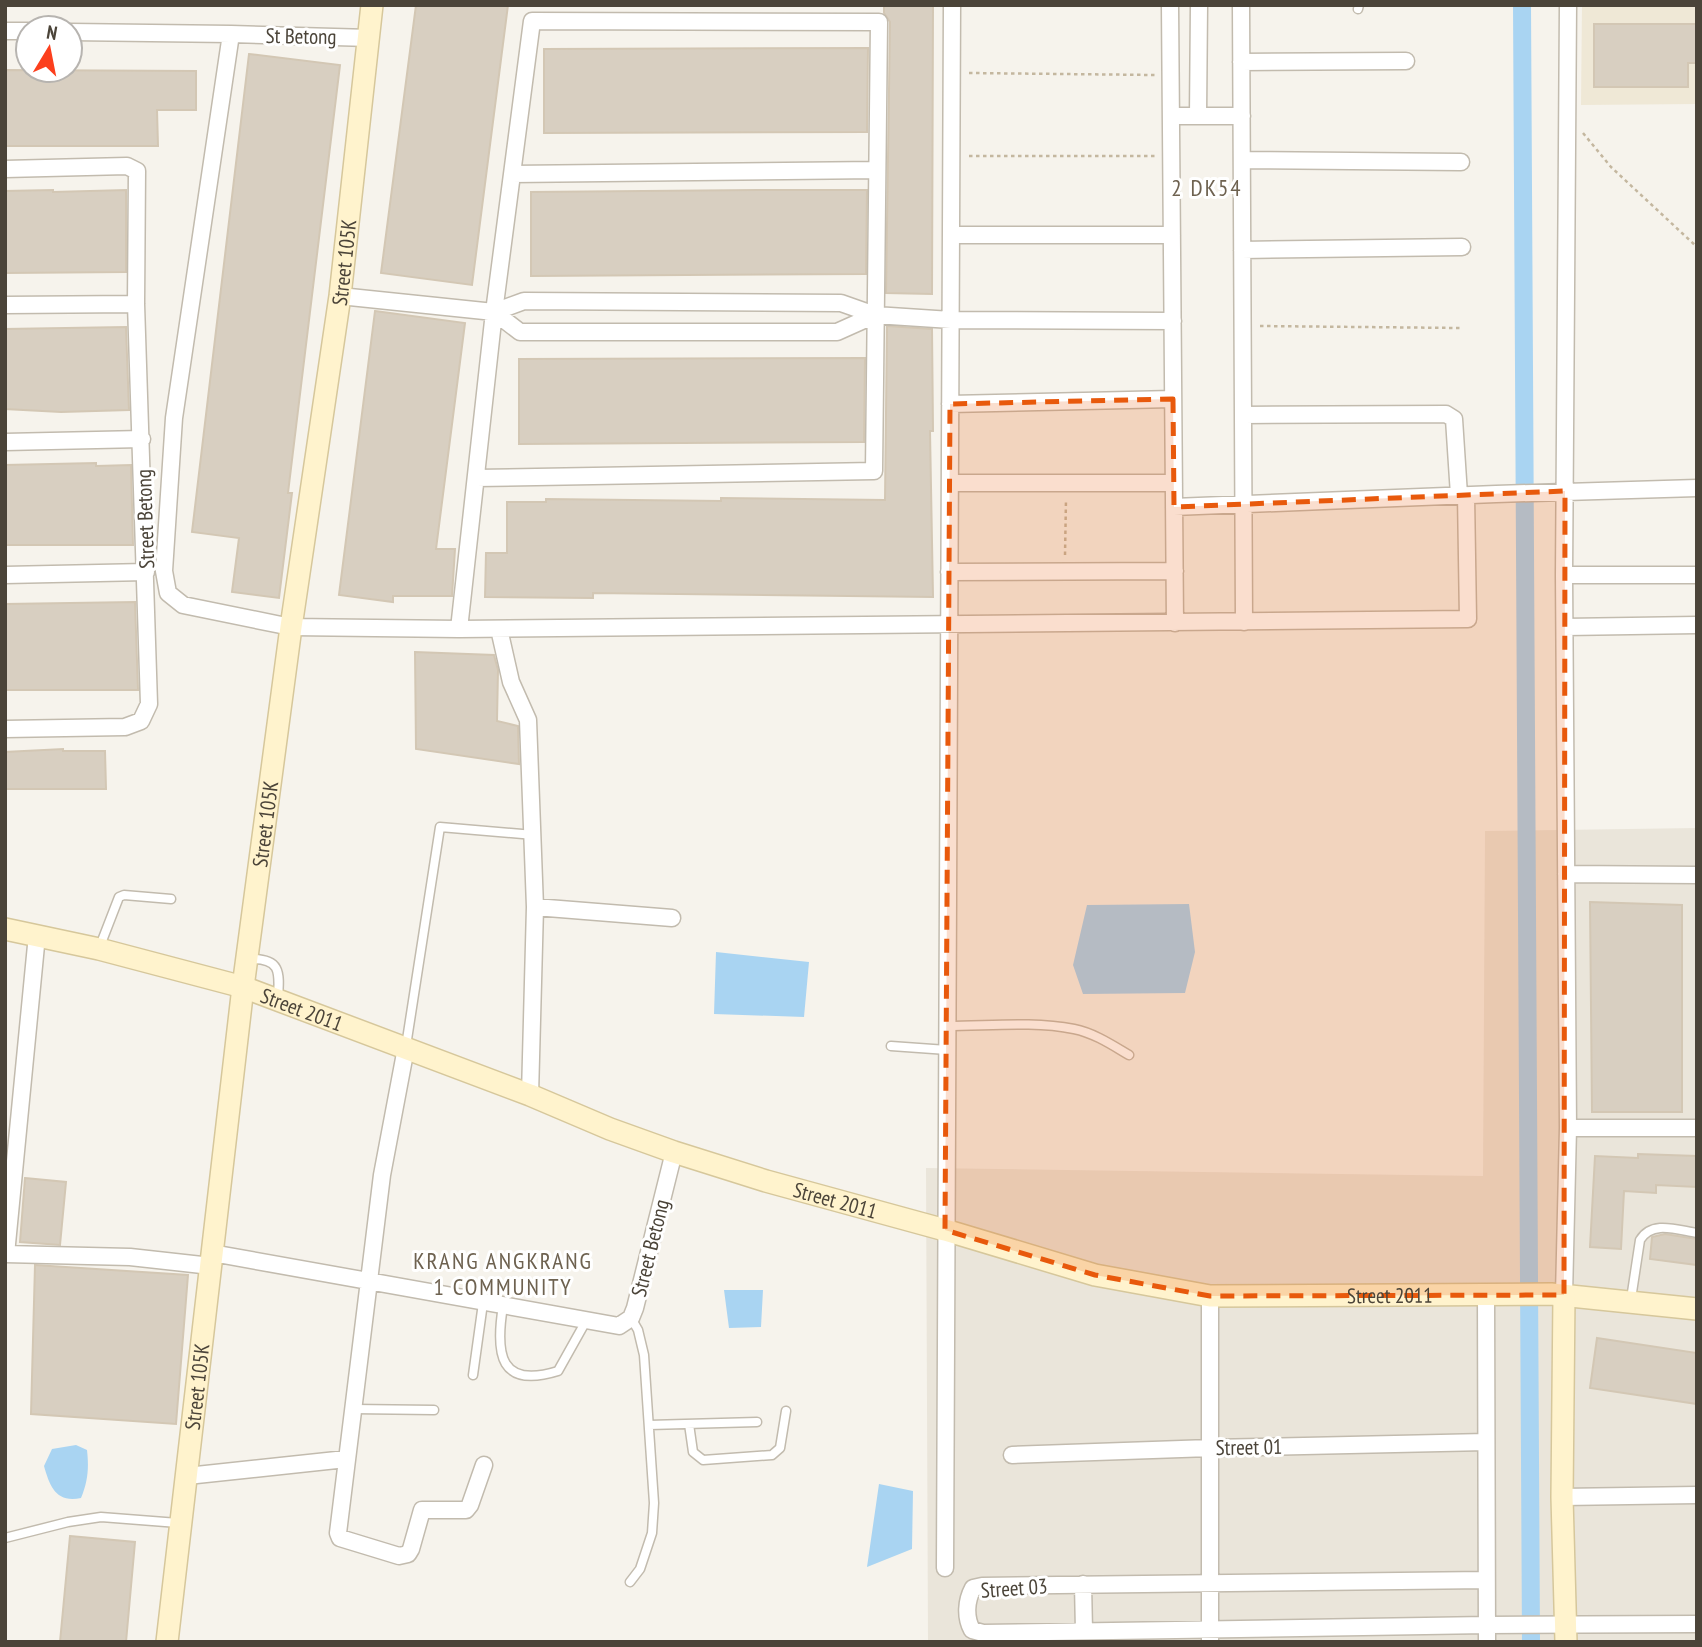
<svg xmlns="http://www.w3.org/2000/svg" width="1702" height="1647" font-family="'PT Sans Narrow',sans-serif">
<rect width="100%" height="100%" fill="#f6f3ec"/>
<path fill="#eae5da" d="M1697 828V1642H928L926 1168 1483 1176 1485 831Z"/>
<path fill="#efe8d6" d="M1582 5H1697V104L1581 105Z"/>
<path fill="#a9d4f2" d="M1189 904 1195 952 1185 993 1083 994 1073 965 1087 905Z
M716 952 809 962 804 1017 714 1014Z
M724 1290H763L761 1327 729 1328Z
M76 1445 87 1450C89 1468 88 1481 81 1498 56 1503 50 1487 44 1466L52 1449Z
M879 1484 913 1491 912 1549 867 1567Z"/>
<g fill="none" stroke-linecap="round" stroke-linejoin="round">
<path stroke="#a9d4f2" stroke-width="18" d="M1522 5 1531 1642"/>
</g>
<path fill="#d8cfc1" stroke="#d3c7b4" stroke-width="2" d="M416 5H508L472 285 381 273Z
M884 5H933L932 294 886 293 890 22 884 13Z
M1594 24H1697V63H1688V87H1594Z
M868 48 867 132 544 133V49Z
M249 54 340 65 288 493H292L279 598 232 592 239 538 192 532Z
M5 70 196 71V110H157L158 146H5Z
M53 190V192L126 190V272L5 273V191Z
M757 190H867L866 274 531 276V192Z
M375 311 465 323 436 549H455L452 596H393V602L339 595Z
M887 326 932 329 933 431H930L933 597 593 593V598L485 597 486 553H507V502H546V499L721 501V498L885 500Z
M126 327 129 410 61 412 5 409V329Z
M865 358 864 442 519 444V359Z
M96 463V466L131 465 133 545H5V465Z
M135 602 138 690H5V604Z
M415 652 494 655 498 670 497 721 518 726 519 764 416 749Z
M63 749V751H105L106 789H5V752Z
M1590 902 1682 905V1112H1592Z
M1638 1154 1697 1156V1187L1656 1185V1193L1624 1191 1621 1249 1590 1247 1595 1156 1638 1158Z
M25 1178 66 1182 60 1245 20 1242Z
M1665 1234 1697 1239V1265L1650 1259 1652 1237Z
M35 1265 188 1275 176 1424 31 1414Z
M1597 1338 1697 1353V1404L1590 1388Z
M70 1536 135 1542 126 1642H60Z"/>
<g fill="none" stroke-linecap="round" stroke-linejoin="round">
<defs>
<path id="lane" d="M1358 9 1359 5
M100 946 119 897 124 895 171 899
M249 959C280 958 280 971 278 997
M947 1026C989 1026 1033 1021 1074 1029 1094 1033 1112 1045 1129 1055
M406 1046 440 827 534 835
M891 1046 947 1050
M1631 1299 1640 1240C1652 1220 1677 1230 1697 1233
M503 1306C495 1355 500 1389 558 1371L586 1321
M473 1375 483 1303
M353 1409 434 1410
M689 1424 693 1452 703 1460 772 1455 780 1448 786 1411
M649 1425 757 1422
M5 1538 68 1522 101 1517 178 1523
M630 1582 640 1569 652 1533 654 1503 644 1355 638 1330 631 1318"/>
<path id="street" d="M1170 5 1175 623
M1241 5 1244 622
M5 31H28
M70 32 231 34 174 418 164 571 168 593 183 605 291 627 459 629 494 312 532 21 879 22 874 471 476 478
M231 34 370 38
M1241 62 1406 61
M1171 116H1242
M1198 116 1199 5
M1242 160 1461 162
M5 169 127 166 137 171 136 304 149 704 141 721 125 727 5 729
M512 174 877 170
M951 235H1172
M1242 250 1462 247
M340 296 494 312 524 301 841 303 875 315 951 320 1173 321
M5 305 136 304
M494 312 520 332H837L875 315
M950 404 1173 399
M1244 415 1446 414 1454 419 1459 495
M5 442 142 439
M950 483H1174
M1174 507 1496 494 1697 488
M949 572 1175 571
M5 575 146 572
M1564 575H1697
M1565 627 1697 625
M459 629 1468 619 1466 495
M499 629 511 682 528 720 535 907 530 1095
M1566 874 1697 875
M535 907 672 918
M406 1048 382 1175 338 1533 340 1538 399 1556 408 1554 411 1549 422 1510H466L470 1505 484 1465
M1568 1128H1697
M212 1253 619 1326 631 1318 635 1308 674 1152
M5 1254 130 1257 211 1266
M6 1254 37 935
M1486 1295 1487 1642
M1564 1295 1568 1128 1564 575 1568 5
M1210 1296V1642
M1012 1455 1210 1448 1486 1442
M187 1476 346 1459
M1562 1497 1697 1495
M945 1568 952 5
M1486 1580 982 1586 973 1588C966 1601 965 1617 972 1630L983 1633 1487 1625 1697 1624
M1083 1584 1084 1631"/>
<g id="secondary">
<path id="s1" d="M5 929 99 949 243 987 530 1095 610 1129 674 1152 766 1181 945 1230 1095 1275 1210 1296 1551 1294 1697 1309"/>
<path d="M1564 1295 1562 1497 1566 1642"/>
<path id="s2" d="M167 1642 243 987 291 627 340 296 372 5"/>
</g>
</defs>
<use href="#lane" stroke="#c2bbae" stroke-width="11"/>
<use href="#street" stroke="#c2bbae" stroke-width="19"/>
<use href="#secondary" stroke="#d6c79b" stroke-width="24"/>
<path stroke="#c4b79f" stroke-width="2.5" stroke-dasharray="3.5 3.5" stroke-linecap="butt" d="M969 73 1155 75
M1583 133 1611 167 1697 247
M969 156H1155
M1260 326 1460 328
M1065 555 1066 499"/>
<use href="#lane" stroke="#fff" stroke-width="8"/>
<use href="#street" stroke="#fff" stroke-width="16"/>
<use href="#secondary" stroke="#fff3cd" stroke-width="21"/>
</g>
<path fill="#e8590c" fill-opacity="0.2" stroke="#e8590c" stroke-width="5" stroke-dasharray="14 9" stroke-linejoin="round" d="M1173 399 1174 507 1565 491 1564 1295 1210 1296 1095 1275 945 1230 950 404Z"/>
<g text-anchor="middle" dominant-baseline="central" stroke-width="6" stroke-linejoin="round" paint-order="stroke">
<g font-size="21" fill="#4b4439" stroke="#fff">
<text transform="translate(301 36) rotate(1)">St Betong</text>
<text stroke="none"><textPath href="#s2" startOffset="1391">Street 105K</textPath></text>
<text transform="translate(145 519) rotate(-92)">Street Betong</text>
<text stroke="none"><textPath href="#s2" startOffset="824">Street 105K</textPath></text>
<text stroke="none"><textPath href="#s1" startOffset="308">Street 2011</textPath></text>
<text stroke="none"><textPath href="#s1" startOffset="875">Street 2011</textPath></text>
<text transform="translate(650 1248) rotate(-76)">Street Betong</text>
<text stroke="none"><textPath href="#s1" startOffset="1442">Street 2011</textPath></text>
<text stroke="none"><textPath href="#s2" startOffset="257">Street 105K</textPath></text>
<text transform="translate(1249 1447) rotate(-1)">Street 01</text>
<text transform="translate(1014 1588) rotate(-4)">Street 03</text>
</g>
<g font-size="23" letter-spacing="2" fill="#6e6250" stroke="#fff">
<text x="1207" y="187">2 DK54</text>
<text x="503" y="1260">KRANG ANGKRANG<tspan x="503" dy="26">1 COMMUNITY</tspan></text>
</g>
</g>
<rect width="1702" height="1647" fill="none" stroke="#4b4439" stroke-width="14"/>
<g transform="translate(49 49) rotate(10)"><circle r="33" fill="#ffffff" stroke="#b7b4b0" stroke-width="2"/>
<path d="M0-5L12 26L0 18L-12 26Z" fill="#fc3f1d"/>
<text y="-10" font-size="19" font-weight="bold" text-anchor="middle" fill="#4b4439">N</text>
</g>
</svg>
